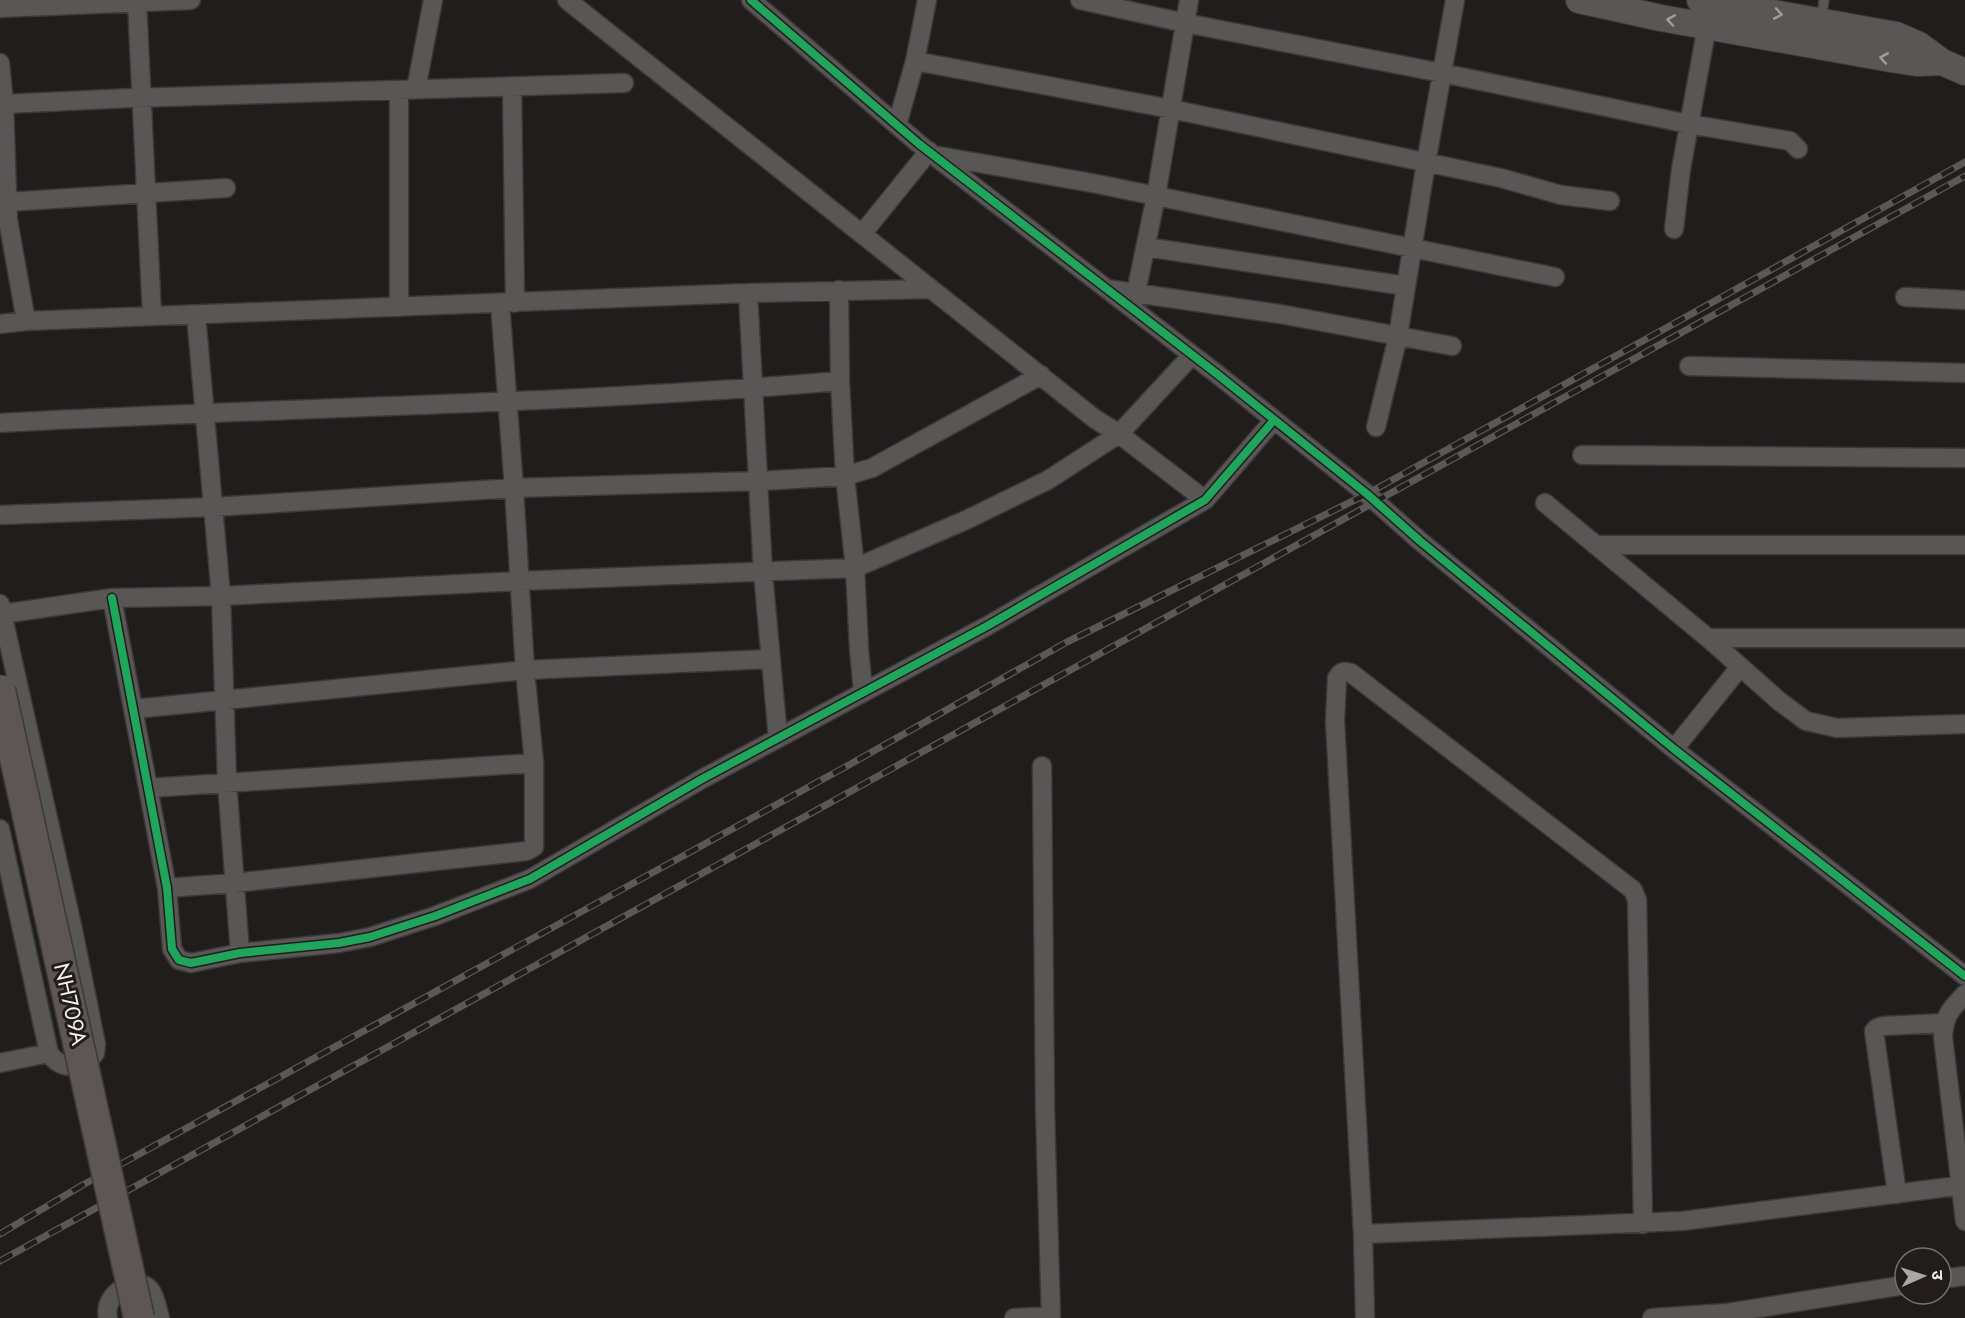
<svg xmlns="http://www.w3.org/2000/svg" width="1965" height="1318" font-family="Jost,'Noto Sans Devanagari',sans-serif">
<rect width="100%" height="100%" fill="#201d1c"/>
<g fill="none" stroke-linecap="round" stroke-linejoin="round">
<defs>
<path id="service" d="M1821 21 1824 0"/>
<path id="minor" d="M567 0 1095 419 1119 434 1205 500
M751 0 919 144 1217 374 1367 494 1420 541 1674 749 1965 976
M1080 0 1185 23 1442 73 1689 124 1790 141 1798 149
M137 2 152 316
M0 8 191 0
M915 61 1171 109 1501 178 1561 195 1610 201
M0 63 4 104 8 220 26 321
M512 87 515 303
M416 89 433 0
M4 104 131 98 624 83
M897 125 915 61 927 0
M939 156 1092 183 1555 277
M7 202 226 188
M1674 229 1681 169 1707 26
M862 234 929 151
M1146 247 1406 286
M1107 289 1280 314 1452 346
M839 290 840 381 845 476 855 568 859 649 863 691
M748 293 763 573 778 738
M1905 297 1965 300
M1134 302 1156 196 1189 0
M399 307V90
M196 315 221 596 227 782 240 953
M0 324 26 321 748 293 930 289
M1689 366 1965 373
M0 423C280 407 560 405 840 381
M1376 427 1398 336 1426 163 1455 0
M1582 455 1965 458
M1545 503 1708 638 1779 701 1806 721 1837 728 1965 724
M0 515 213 507 514 488 760 481 845 476 872 468 1041 375
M1595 545H1965
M112 598 167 888 172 949 179 960 191 963 240 953 339 943 370 937 435 916 530 879 702 779 987 626 1205 500 1274 420
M0 604 73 930 96 1044 95 1053C83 1070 61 1071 49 1053L0 829
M2 614 112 598 221 596 519 581 855 568 966 520 1048 480 1119 434 1192 355
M1708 638H1965
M134 709 525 670 771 659
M1674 749 1740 667
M1042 766 1045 1109 1051 1318
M148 788 534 763
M167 888 234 883 527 851 534 847V763L525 670 514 488 500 303
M1965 994C1951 1009 1944 1015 1943 1037L1965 1221
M0 1063 49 1053
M1897 1194 1874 1031 1877 1028 1883 1026 1943 1023
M1363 1234 1682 1221 1965 1185
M1941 1279 1965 1276
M108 1318C102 1290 141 1275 151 1291 156 1298 157 1309 160 1318
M1014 1318 1051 1316
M1365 1318 1363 1234 1335 721 1337 678C1341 671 1344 671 1351 673L1633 890 1637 900 1643 1224
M1652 1318 1727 1313 1905 1285"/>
<path id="secondary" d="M1579 0 1661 18 1891 59 1917 63 1942 62
M1700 0 1896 35 1919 45 1942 62 1965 72"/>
</defs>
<use href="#service" stroke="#3c3939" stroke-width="12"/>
<use href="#minor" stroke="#3c3939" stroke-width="21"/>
<use href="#secondary" stroke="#3c3939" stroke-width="28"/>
<use href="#service" stroke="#595756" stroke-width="9"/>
<use href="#minor" stroke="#595756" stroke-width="18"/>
<use href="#secondary" stroke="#595756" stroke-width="26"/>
<defs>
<path id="rail" d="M0 1234 81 1186 847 766 1067 642 1367 494 1965 162
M0 1261 1965 176"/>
</defs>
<use href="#rail" stroke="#5b5858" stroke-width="7"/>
<use href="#rail" stroke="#221c1a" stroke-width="4.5" stroke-dasharray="14" stroke-linecap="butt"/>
<defs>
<path id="trunk-bridge" d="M0 690 139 1318"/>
</defs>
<use href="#trunk-bridge" stroke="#3c3939" stroke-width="33" stroke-linecap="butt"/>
<use href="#trunk-bridge" stroke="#5e5654" stroke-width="30"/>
<defs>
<path id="cycleway" d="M751 0 919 144 1217 374 1367 494 1420 541 1674 749 1965 976
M112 598 167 888 172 949 179 960 191 963 240 953 339 943 370 937 435 916 530 879 702 779 987 626 1205 500 1274 420"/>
</defs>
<use href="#cycleway" stroke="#221c1a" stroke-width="11"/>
<use href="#cycleway" stroke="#20a55d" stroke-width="8"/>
</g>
<defs><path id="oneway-chevron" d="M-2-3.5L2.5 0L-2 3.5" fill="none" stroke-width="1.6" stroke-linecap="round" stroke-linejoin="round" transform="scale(1.5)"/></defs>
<g stroke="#9f9c9b">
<use href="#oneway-chevron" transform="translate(1778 14) rotate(10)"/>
<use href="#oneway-chevron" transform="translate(1671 20) rotate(-170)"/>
<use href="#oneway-chevron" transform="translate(1884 58) rotate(-170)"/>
</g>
<g text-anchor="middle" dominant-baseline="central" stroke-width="6" stroke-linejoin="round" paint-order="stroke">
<g font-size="22" fill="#f5f1f0" stroke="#221c1a">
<text transform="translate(71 1004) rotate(77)">NH709A</text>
</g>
</g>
<g transform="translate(1923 1276) rotate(87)"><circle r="28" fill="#221c1a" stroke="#767170" stroke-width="1.5"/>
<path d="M0-4.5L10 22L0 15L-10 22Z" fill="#aaa7a6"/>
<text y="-9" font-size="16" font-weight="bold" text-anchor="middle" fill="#f5f1f0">उ</text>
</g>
</svg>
